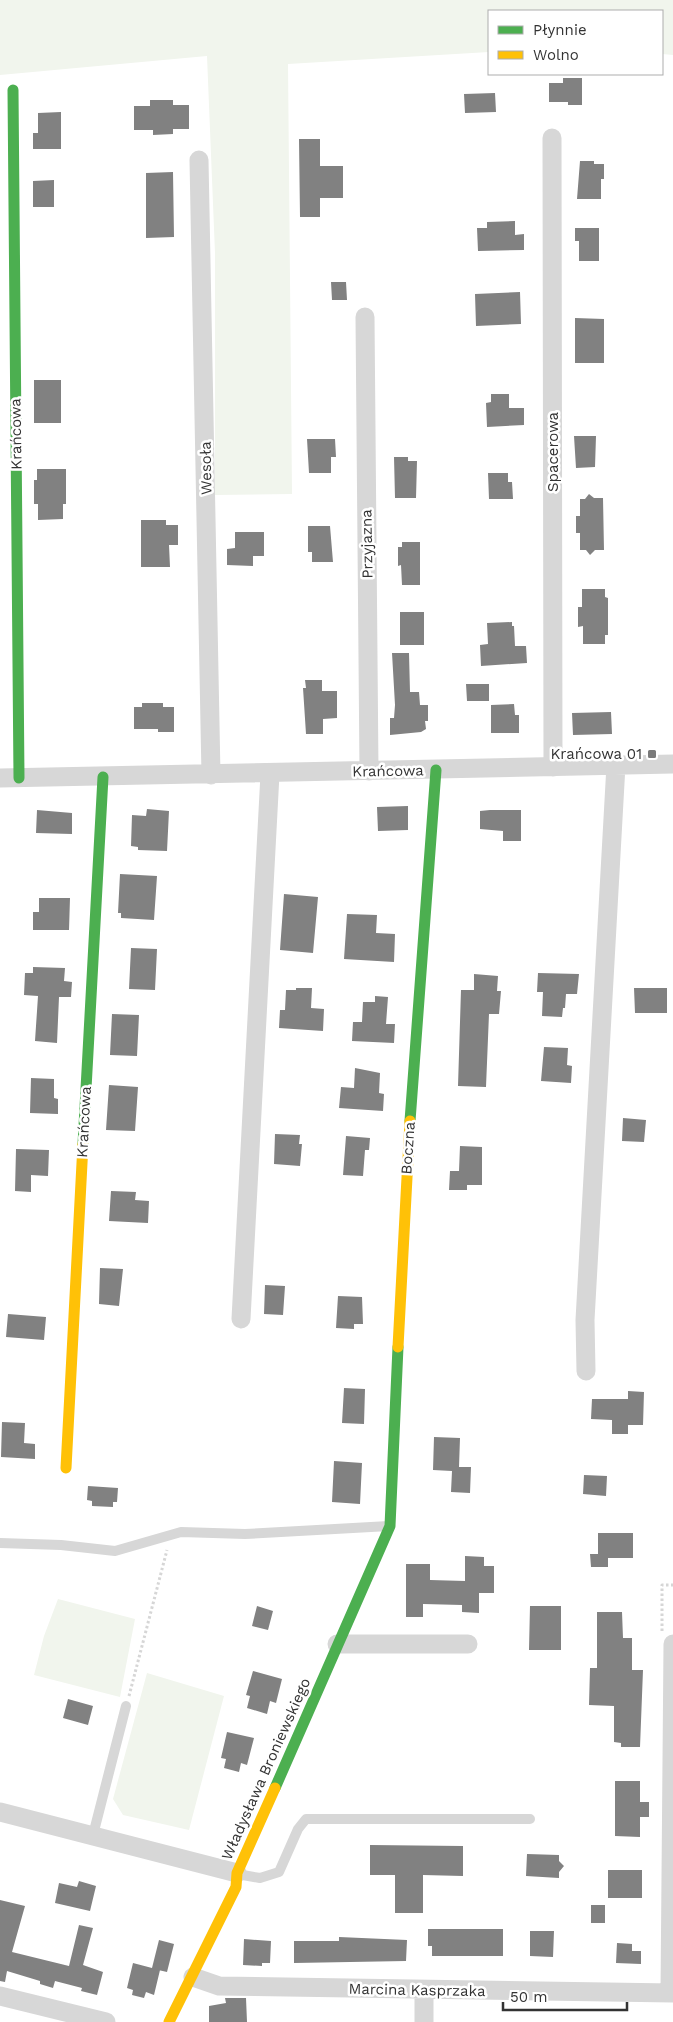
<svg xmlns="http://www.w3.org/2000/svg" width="673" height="2022" font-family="'Work Sans',sans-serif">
<rect width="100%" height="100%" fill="#fff"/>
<path fill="#f1f5ed" d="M0 0H673V55L662 54V11H489V52L288 64 292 494 215 495V253L207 56 0 75Z
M58 1599 135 1619 120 1697 34 1675 44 1636Z
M147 1673 224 1696 189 1830 123 1815 113 1799Z"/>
<path fill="#818181" d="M563 78H582V105H568V102H549V83H563Z
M495 93 496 112 465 113 464 94Z
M150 100H173V105H189V129H173V134L153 135V130H134V106H150Z
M61 112V149H33V133H38V113Z
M299 139H320V166H343V198H320V217H300Z
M580 161H594V164H604V179H601V199H577Z
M173 172 174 237 146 238V173Z
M54 180V207H33V181Z
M515 221V235L524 234V250L478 251 477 228H487V222Z
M575 228H599V261H579V241H575Z
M331 282H346L347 300H332Z
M520 292 521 324 476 326 475 294Z
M575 318 604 319V363H575Z
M34 380H61V423H34Z
M491 394H509V408H524V425L487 427 486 403 491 402Z
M574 436H596L595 467 576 468Z
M307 439H335L336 457H331V473H309Z
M394 457H408V461H417L416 498H395Z
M37 469H66V504H63V519L38 520V504H34V480H37Z
M488 473H508V482H512L513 499H489Z
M589 494 594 498H603L604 550H595L590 555 586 550H580V533H576V516H580V499H585Z
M141 520H166V525H178V545H169L170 567H141Z
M308 526H330L333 562H312V552H308Z
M235 532H264V556H253V566L227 565V549L235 548Z
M402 542H420V585H402L401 565 398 566V547H402Z
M582 589H605V597L608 598V635H605V644H583V626L578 627V607H582Z
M400 612H424V645H400Z
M512 622V626H514L515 646H526L527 663 481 666 480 645 488 644 487 623Z
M392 653H409L410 692H419L420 705H428V721H425L426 729 421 732 390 735V718H394L395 705Z
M305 680H322V691H337V718L323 719V734H306L303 688H306Z
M466 684H489V701H467Z
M142 703H163V707H174V732H158V729H134V707H142Z
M514 704 515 715H519V733H491V705Z
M611 712 612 734 573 735 572 713Z
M408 806V830L378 831 377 807Z
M147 809 169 811 167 851 138 850V847L131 846 132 815 146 816Z
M37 810 72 813V834L36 833Z
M490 810H521V841H503V831L480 829V811Z
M120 874 157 876 154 920 121 918V913H118Z
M284 894 318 897 313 953 280 950Z
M39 898H70L69 930H33V912H39Z
M347 914 377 915 376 933 395 934 394 962 344 959Z
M131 948 157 949 155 990 129 989Z
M33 967 65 968 64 981 72 982 71 997H59L57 1043 35 1041 38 996 24 995 25 973H33Z
M538 973 579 974 577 994H566L565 1008H563L562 1017 542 1016 543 992H537Z
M474 974 498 976 497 991H501L499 1014H489L486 1087 458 1086 461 990H474Z
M296 988H312L311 1008 324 1009 323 1031 279 1028 280 1010H285L286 990H296Z
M634 988H667V1013H635Z
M375 996 388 997 386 1024H395L394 1043 352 1041 353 1022H362L363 1002H375Z
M112 1014 139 1015 137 1056 110 1055Z
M544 1047 568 1048 567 1065 572 1066 571 1083 541 1081Z
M355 1068 380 1073 379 1093 384 1094 383 1111 339 1108 341 1087 354 1088Z
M31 1078 54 1079V1098L58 1099V1114L30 1113Z
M109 1085 138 1087 135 1131 106 1130Z
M623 1118 646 1120 644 1142 622 1141Z
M275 1134 300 1135 299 1144H302L300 1166 274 1164Z
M346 1136 370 1138 369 1150H365L363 1176 343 1175Z
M460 1146 482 1147V1185H467V1190H449L450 1171H459Z
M16 1149 49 1150 48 1176 31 1175V1192L15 1191Z
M111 1191 136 1192 135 1200 149 1201 148 1223 109 1221Z
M100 1268 123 1269 119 1306 99 1304Z
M265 1285 285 1286 283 1315 264 1314Z
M338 1296 362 1297 363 1324H354V1329L336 1328Z
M8 1314 46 1317 44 1340 6 1337Z
M344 1388 365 1389 364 1424 342 1423Z
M628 1391 644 1392 643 1425H628V1434H612V1420L591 1419 592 1399H628Z
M2 1422 25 1423 24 1443 35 1444V1459L1 1457Z
M434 1437 460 1438 459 1467H471L470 1493 451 1492 452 1471 433 1470Z
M334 1461 362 1463 360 1504 332 1502Z
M584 1475 607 1476 606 1496 583 1494Z
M88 1486 118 1488 117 1502H113V1507L92 1506V1501L87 1500Z
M598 1533H633V1558H608V1567H591L590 1554H598Z
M465 1556 484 1557V1566H494V1593H479V1613L462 1612V1605L423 1604V1617H406V1564H430V1580L465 1581Z
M257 1606 273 1611 268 1630 252 1626Z
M530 1606H561V1650H529Z
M597 1612H622L623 1638H632V1670H643L640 1747H621V1743L614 1742V1706L589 1705 590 1668H597Z
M253 1671 282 1679 276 1703 270 1701 267 1714 247 1708 250 1696 246 1695Z
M68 1699 93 1706 88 1725 63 1718Z
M227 1732 254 1738 247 1765 241 1763 239 1772 224 1768 226 1759 221 1758Z
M615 1781H640V1802H649V1817H640V1837L615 1836Z
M370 1845 463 1846V1876L423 1875V1913H395V1875H370Z
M527 1854 559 1855V1861L564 1866 559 1872V1878L526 1876Z
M608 1870H642V1898H608Z
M79 1881 96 1886 90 1911 55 1903 59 1883 77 1887Z
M0 1900 25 1906 12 1952 69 1966 79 1925 93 1928 83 1965 103 1972 97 1995 81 1991 82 1988 55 1981 53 1988 40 1984V1981L7 1971 5 1982 0 1981Z
M591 1905H605V1923H591Z
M428 1929H503V1956H432V1946H428Z
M530 1931H554L553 1957 530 1956Z
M339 1937 407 1940 406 1961 294 1963V1941H339Z
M244 1939 271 1941 270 1963H262V1966L243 1965Z
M159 1940 174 1944 167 1972 154 1969 160 1970 154 1995 146 1992 144 1998 132 1995 133 1990 127 1988 133 1963 152 1968Z
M617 1943 632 1944V1951H641V1964L616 1963Z
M225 1998H246L247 2022H209V2006L226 2003Z"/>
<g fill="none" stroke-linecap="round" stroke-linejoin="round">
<path stroke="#d6d6d6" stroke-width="3" stroke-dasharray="2.5 2.5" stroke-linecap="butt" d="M662 1631V1585H673
M129 1696 167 1550"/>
<path stroke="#d7d7d7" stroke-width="10" d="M0 1543 61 1545 115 1551 181 1532 245 1534 389 1526
M93 1835 126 1706
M237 1874 260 1878 279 1872 298 1829 306 1819H530"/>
<path stroke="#d7d7d7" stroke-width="19" d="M552 138 553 767
M199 160 211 775
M365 317 369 771
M0 778 673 764
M241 1319 270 774
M586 1371 585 1320 616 765
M337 1644H468
M0 1812 237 1873
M193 1977 219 1986 673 1993
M670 1993 673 1644
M0 1996 106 2022
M424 2022V1990"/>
<path stroke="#4caf50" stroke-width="11" d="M13 90 19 778
M410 1121 436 770
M83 1144 103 777
M275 1788 390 1526 398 1347"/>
<path stroke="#ffc107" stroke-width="11" d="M398 1347 410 1121
M66 1468 83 1144
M169 2022 236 1887 237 1873 275 1788"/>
</g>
<rect fill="#7a7a7a" stroke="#fff" stroke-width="2" x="647" y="749" width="10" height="10" rx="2.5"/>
<g text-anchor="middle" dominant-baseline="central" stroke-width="5" stroke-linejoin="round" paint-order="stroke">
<g font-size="15" fill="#333" stroke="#fff">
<text transform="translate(16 434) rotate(-91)">Krańcowa</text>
<text transform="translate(553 452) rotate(-90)">Spacerowa</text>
<text transform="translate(206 468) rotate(-91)">Wesoła</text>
<text transform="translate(367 544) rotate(-91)">Przyjazna</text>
<text transform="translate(388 771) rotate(-1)">Krańcowa</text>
<text transform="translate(84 1122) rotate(-87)">Krańcowa</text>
<text transform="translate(408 1148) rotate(-86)">Boczna</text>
<text transform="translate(266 1769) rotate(-66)">Władysława Broniewskiego</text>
<text transform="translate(417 1990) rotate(1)">Marcina Kasprzaka</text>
</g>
<g font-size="15" fill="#333" stroke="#fff" text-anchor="end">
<text x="642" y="754">Krańcowa 01</text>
</g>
</g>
<rect x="488" y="10" width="175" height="65" fill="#ffffff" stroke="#adadad"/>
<rect x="498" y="26" width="25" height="8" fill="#4caf50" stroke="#adadad"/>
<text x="533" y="35" font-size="15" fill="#333333">Płynnie</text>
<rect x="498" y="51" width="25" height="8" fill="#ffc107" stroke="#adadad"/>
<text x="533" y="60" font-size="15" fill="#333333">Wolno</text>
<path d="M503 2002v8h124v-8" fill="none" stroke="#333333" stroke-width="2.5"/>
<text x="510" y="2002" font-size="15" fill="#333333" stroke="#ffffff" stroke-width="4" paint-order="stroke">50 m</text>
</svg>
